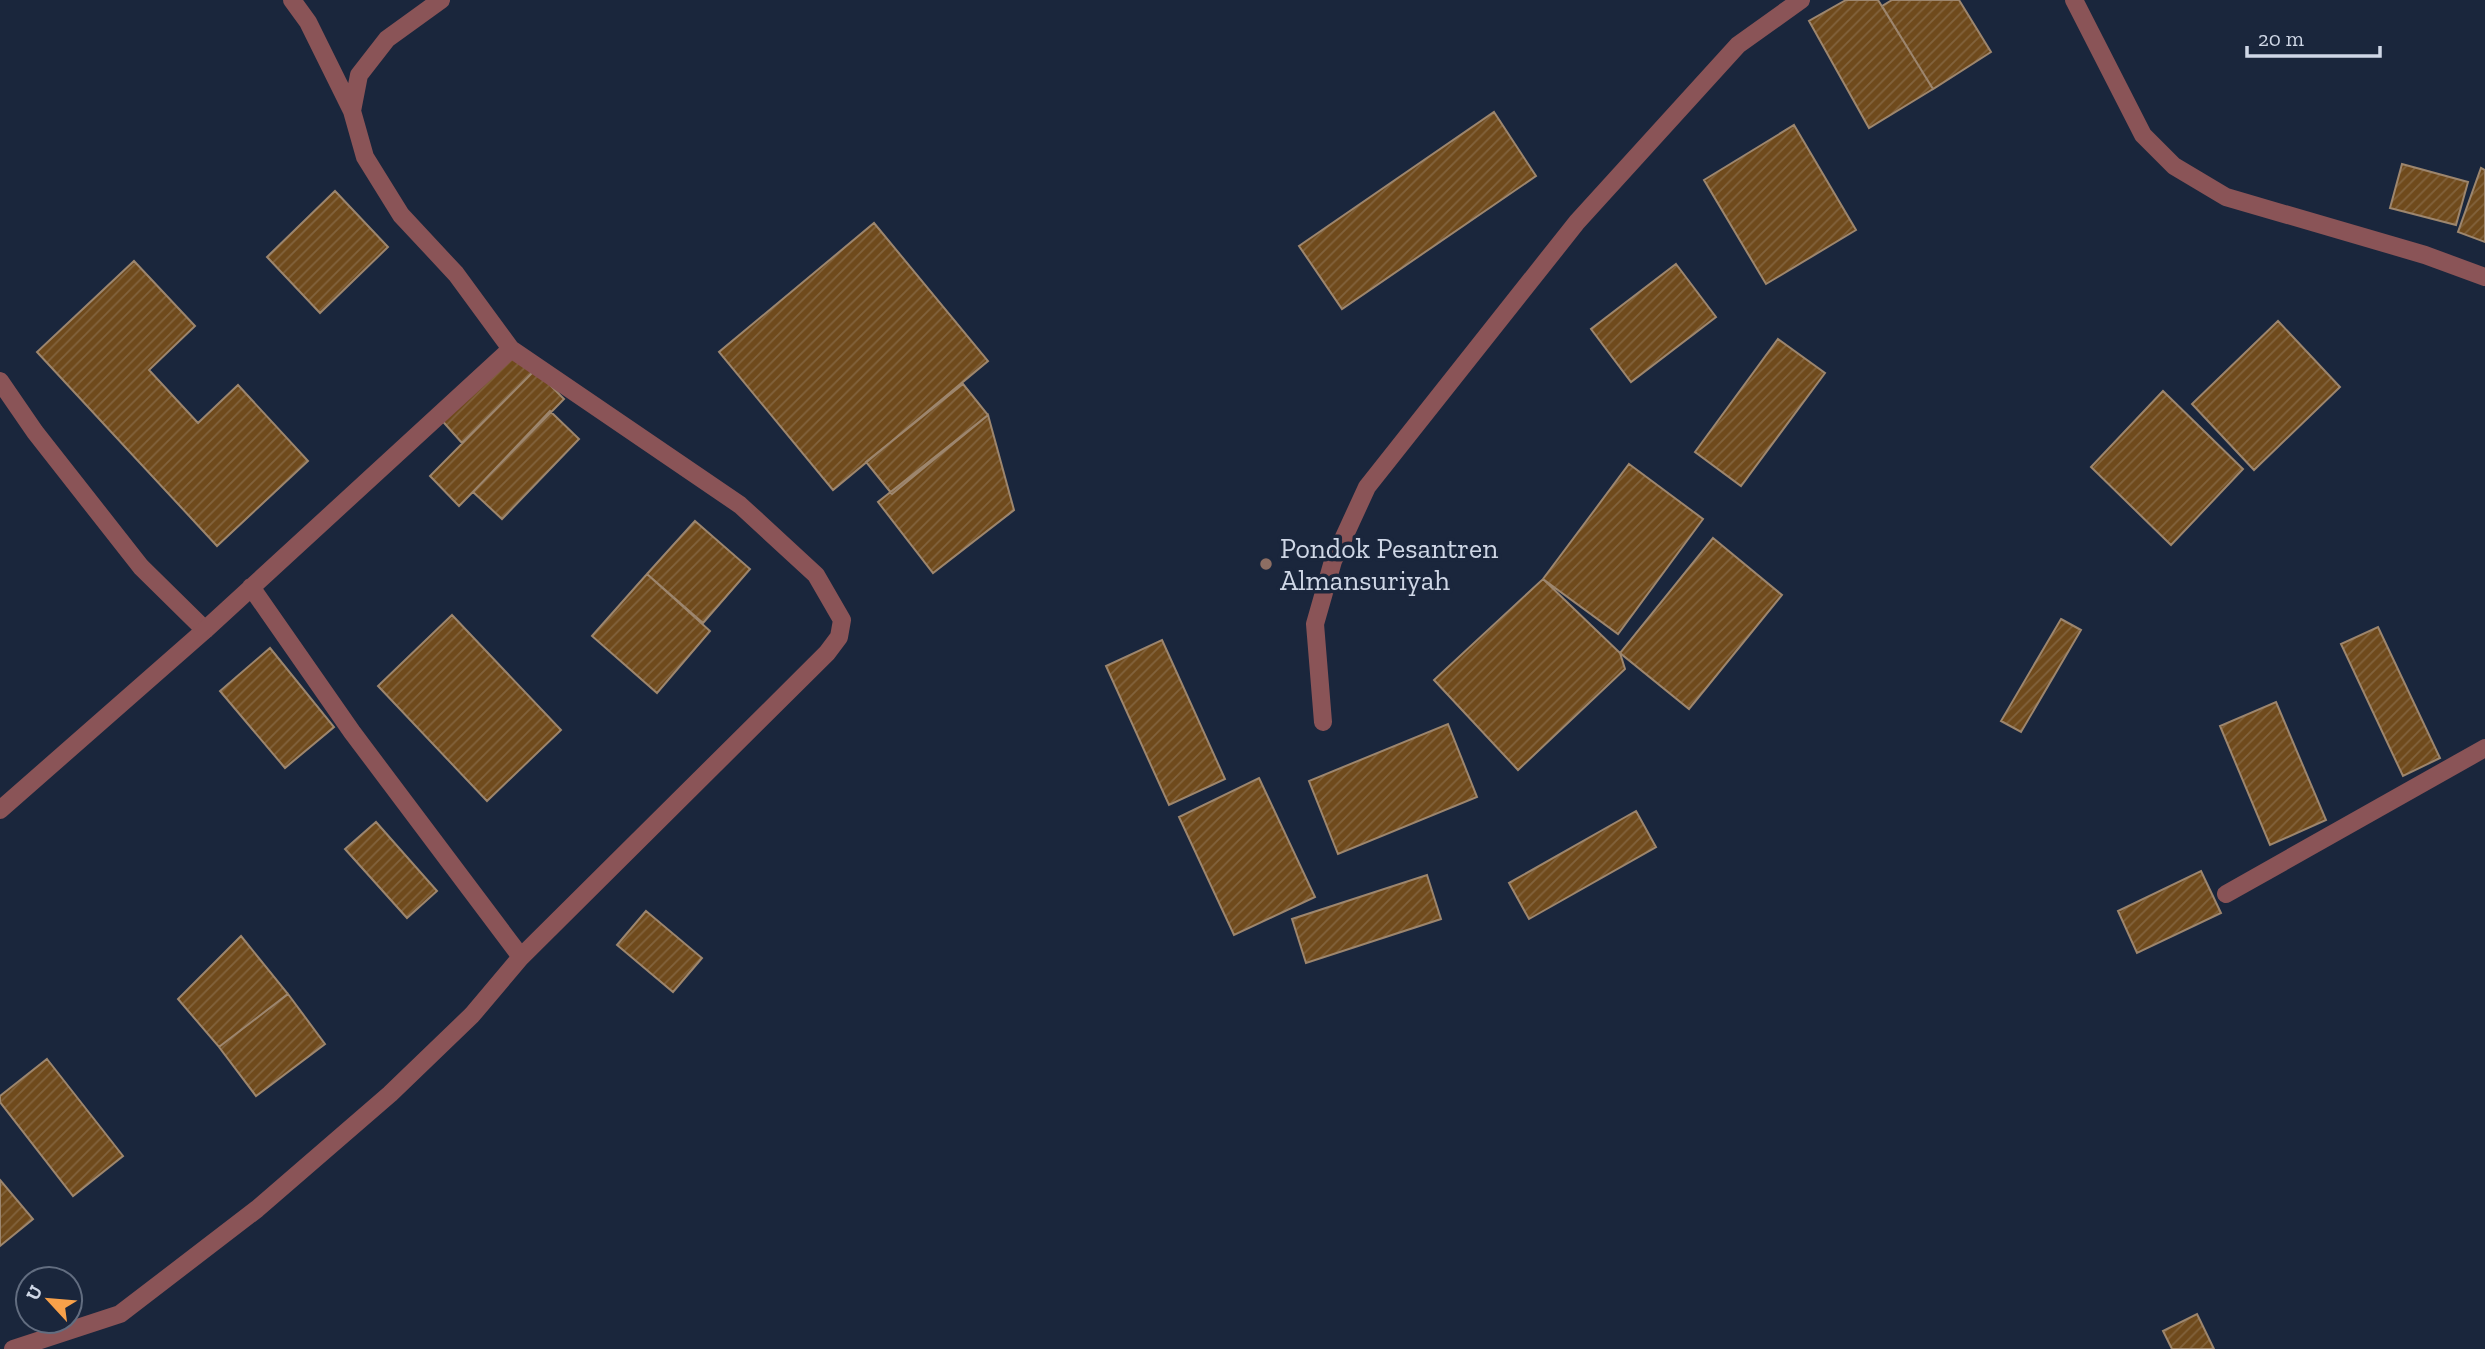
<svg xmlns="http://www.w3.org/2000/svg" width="2485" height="1349" font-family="'Zilla Slab',serif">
<defs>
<pattern id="building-hatch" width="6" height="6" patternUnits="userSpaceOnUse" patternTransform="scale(1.75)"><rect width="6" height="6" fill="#6f4a1c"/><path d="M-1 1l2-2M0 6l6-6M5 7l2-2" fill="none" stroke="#82633d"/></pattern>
</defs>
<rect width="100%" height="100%" fill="#1a263c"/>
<path fill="url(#building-hatch)" stroke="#9d866e" stroke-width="2" d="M1846 0H1878L1933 89 1869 128 1809 21Z
M1892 0H1959L1991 52 1933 89 1882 6Z
M1494 112 1536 176 1342 309 1299 246Z
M1794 125 1856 230 1766 284 1704 180Z
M2402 164 2468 182 2456 225 2390 208Z
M2481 168 2485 170V242L2458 232Z
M335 191 388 247 320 313 267 257Z
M874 223 988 361 833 490 719 352Z
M134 261 195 326 149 370 198 423 238 385 308 461 217 546 37 352Z
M1676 264 1716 317 1631 382 1591 329Z
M2278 321 2340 387 2254 470 2192 404Z
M1778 339 1825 373 1741 486 1695 452Z
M511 349 535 370 462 443 438 416Z
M535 370 564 399 459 506 430 476Z
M963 384 988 415 892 494 866 462Z
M2163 391 2243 469 2171 545 2091 467Z
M550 411 579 439 502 519 473 492Z
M988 415 1014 510 933 573 878 502Z
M1629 464 1703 519 1618 634 1543 579Z
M695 521 750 569 703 623 647 574Z
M1713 538 1782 595 1689 709 1620 653Z
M647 574 710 631 657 693 592 636Z
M1543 579 1620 653 1625 669 1518 770 1434 680Z
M452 615 561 730 487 801 378 686Z
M2061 619 2081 630 2021 732 2001 721Z
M2378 627 2440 758 2403 776 2341 644Z
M1162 640 1225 779 1169 805 1106 666Z
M270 648 334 727 285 768 220 691Z
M2276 702 2326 820 2270 845 2220 726Z
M1448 724 1477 797 1338 854 1309 781Z
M1259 778 1315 897 1234 935 1179 817Z
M1636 811 1656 847 1529 919 1509 883Z
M376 822 437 891 407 918 345 849Z
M2201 871 2221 913 2137 953 2118 911Z
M1427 875 1441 919 1306 963 1292 919Z
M646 911 702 958 673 992 617 945Z
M241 936 288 994 219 1047 178 999Z
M288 994 325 1044 256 1096 219 1047Z
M47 1059 123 1156 73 1196 0 1102V1096Z
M0 1180 33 1219 0 1246Z
M2197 1314 2214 1349H2172L2163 1331Z"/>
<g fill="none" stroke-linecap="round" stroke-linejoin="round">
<path stroke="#8a5457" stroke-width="18" d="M0 381 35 432 141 567 205 630"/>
<path stroke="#8a5457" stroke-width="18" d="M292 0 308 22 352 111
M2074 0 2143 135 2174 166 2226 197 2425 255 2485 277
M251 587 352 732 521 957
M1323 722 1315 624 1333 561 1367 487 1577 222 1738 45 1801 0
M0 810 205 630 511 349
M2226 894 2485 748
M13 1349 120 1314 257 1209 390 1094 472 1015 521 957 827 653 839 637 842 620 816 575 740 505 511 349 456 274 401 215 365 157 352 111 359 75 387 39 441 0"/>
</g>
<circle fill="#8d6e63" stroke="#1a263c" stroke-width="2.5" cx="1266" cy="564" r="7"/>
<g text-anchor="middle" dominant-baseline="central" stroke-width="7" stroke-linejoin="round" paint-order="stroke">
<g font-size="28" fill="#cfd7e6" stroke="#1a263c" text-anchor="start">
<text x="1280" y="548">Pondok Pesantren<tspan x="1280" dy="32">Almansuriyah</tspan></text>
</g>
</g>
<g transform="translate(49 1300) rotate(296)"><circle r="33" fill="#1a263c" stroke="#626d80" stroke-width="2"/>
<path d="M0-5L12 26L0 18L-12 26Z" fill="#f8a14a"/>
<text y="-10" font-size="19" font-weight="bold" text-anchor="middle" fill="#cfd7e6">U</text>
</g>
<path d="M2247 46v10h133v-10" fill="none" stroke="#cfd7e6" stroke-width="3.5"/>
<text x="2258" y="46" font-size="21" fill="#cfd7e6" stroke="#1a263c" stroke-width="5" paint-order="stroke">20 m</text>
</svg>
